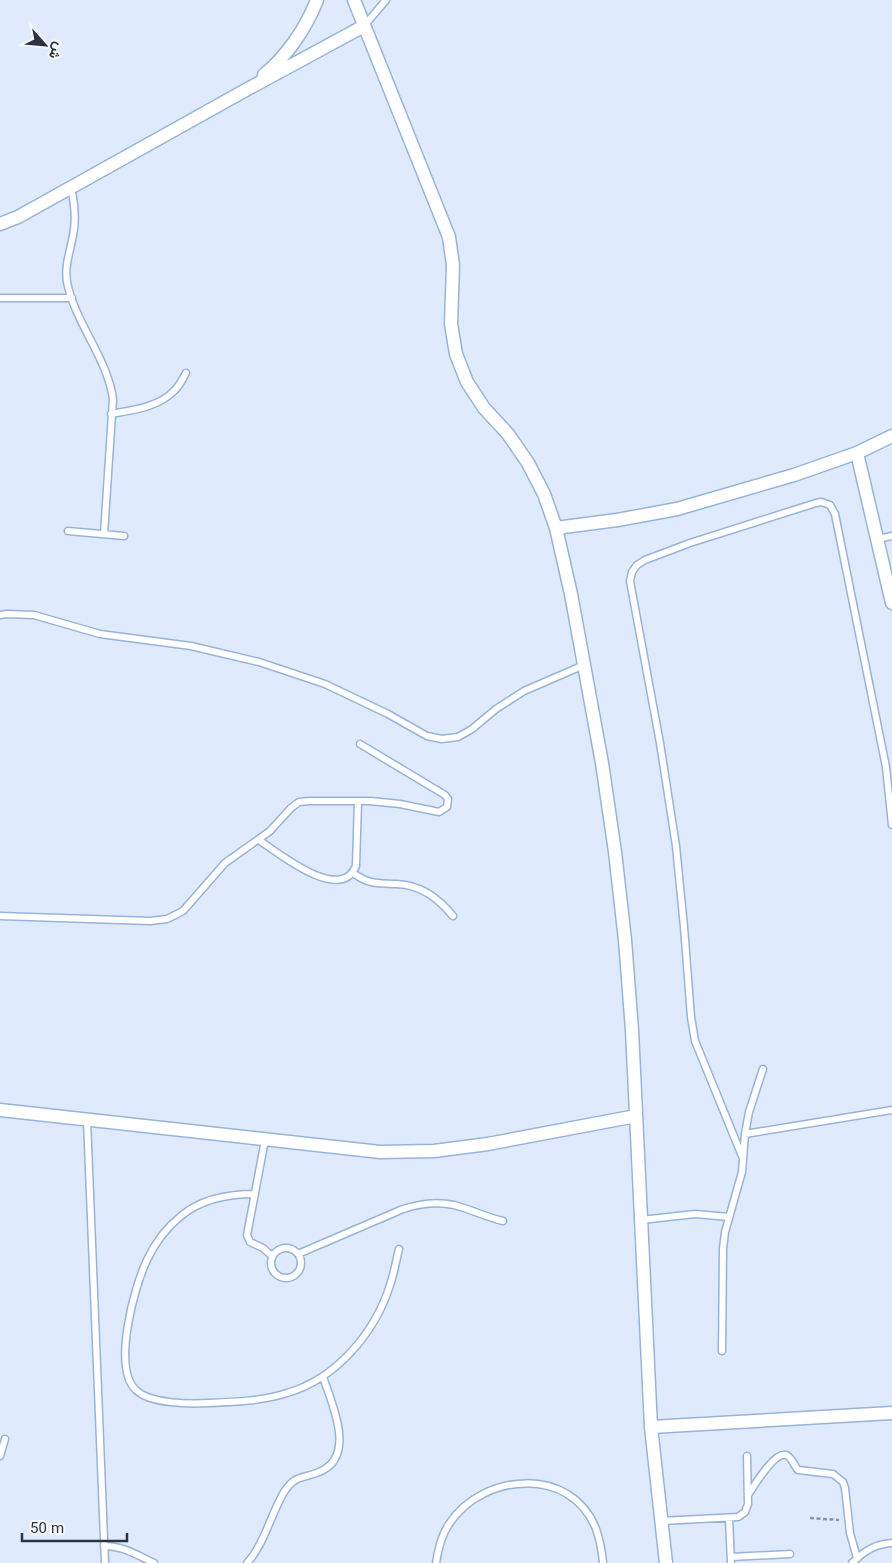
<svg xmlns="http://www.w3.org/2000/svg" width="892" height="1563" font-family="Georgia,Vazirmatn,serif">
<rect width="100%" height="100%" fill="#dfebfc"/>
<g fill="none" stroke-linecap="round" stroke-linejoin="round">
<defs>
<path id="service" d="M364 26 386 0
M71 187C74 201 76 215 74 229 72 247 64 263 67 282 75 323 107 357 113 399L104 534
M0 298H72
M111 414C134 410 159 407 175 390 180 385 183 378 186 373
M68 531 124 536
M877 539 892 536
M0 615 7 614 34 615 100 634 191 646 259 662 325 684 388 714 427 736 442 739 458 737 472 729 496 709 524 691 584 665
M259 840C278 853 341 904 356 866L358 801
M353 873C370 885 377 883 397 884 421 885 438 898 453 916
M0 916 150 921 167 919 183 911 225 863 270 831 291 808 299 802 309 801H370L400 804 439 812 447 807 448 799 445 795 360 744
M87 1120 105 1563
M745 1134 892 1110
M265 1140 247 1235 250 1242 263 1248 272 1256
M742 1156 695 1041 691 1017 684 927 676 846 660 743 630 581 632 572 637 565 645 560 690 543 816 503 821 502 830 505 835 514 886 767 892 825
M255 1194C230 1194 201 1199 181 1216 166 1228 155 1243 147 1260 134 1287 112 1368 136 1390 150 1404 190 1404 209 1403 235 1402 262 1401 287 1393 336 1379 375 1333 390 1285 394 1274 396 1261 399 1249
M641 1220 695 1214 729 1217
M271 1263a15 15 0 1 1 30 0a15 15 0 1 1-30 0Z
M298 1254 403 1209C420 1204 436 1201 454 1205 470 1209 486 1217 503 1221
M722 1351 723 1249 725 1232 742 1172 745 1134 749 1112 763 1069
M0 1456 5 1439
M748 1495C754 1486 774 1452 786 1455 792 1457 794 1466 798 1470L833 1474 843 1482 845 1488 850 1533 857 1558
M729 1519 731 1563
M661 1521 738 1517 745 1512 748 1504 747 1456
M104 1546C123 1546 137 1555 154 1563
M731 1557 790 1554
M247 1563C264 1545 271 1514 284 1492 296 1474 303 1479 319 1472 357 1457 332 1404 323 1377
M436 1563C438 1549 441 1536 449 1524 483 1472 572 1466 596 1529 600 1540 602 1552 603 1563
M852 1563C864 1551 875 1544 892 1543"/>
<path id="minor" d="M354 0 449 237 453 265 451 324 456 354 467 382 484 408 508 434 528 463 544 494 556 528 571 594 602 763 615 852 625 940 632 1030 651 1427 666 1563
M264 75C287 56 306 28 317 0
M0 224 18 217 244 91 364 26
M857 453 892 603
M556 528 617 520 677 509 794 475 857 453 892 436
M0 1110 380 1152 434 1151 488 1144 636 1116
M651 1427 892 1413"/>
</defs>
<use href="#service" stroke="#96b4db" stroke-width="9"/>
<use href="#minor" stroke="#96b4db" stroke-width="15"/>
<path stroke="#8a96a7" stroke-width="2.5" stroke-dasharray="4 2.5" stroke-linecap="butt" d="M810 1518 839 1520"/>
<use href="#service" stroke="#fff" stroke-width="6"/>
<use href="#minor" stroke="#fff" stroke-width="12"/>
</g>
<g transform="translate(45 45) rotate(117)" stroke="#f7f7f7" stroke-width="4" paint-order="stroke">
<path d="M0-4L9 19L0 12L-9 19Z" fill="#283444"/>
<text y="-8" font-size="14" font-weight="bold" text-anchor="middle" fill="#283444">ش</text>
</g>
<path d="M22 1533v8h105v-8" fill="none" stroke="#283444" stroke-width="2.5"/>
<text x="30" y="1533" font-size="15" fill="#283444" stroke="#f7f7f7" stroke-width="4" paint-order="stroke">50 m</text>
</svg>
